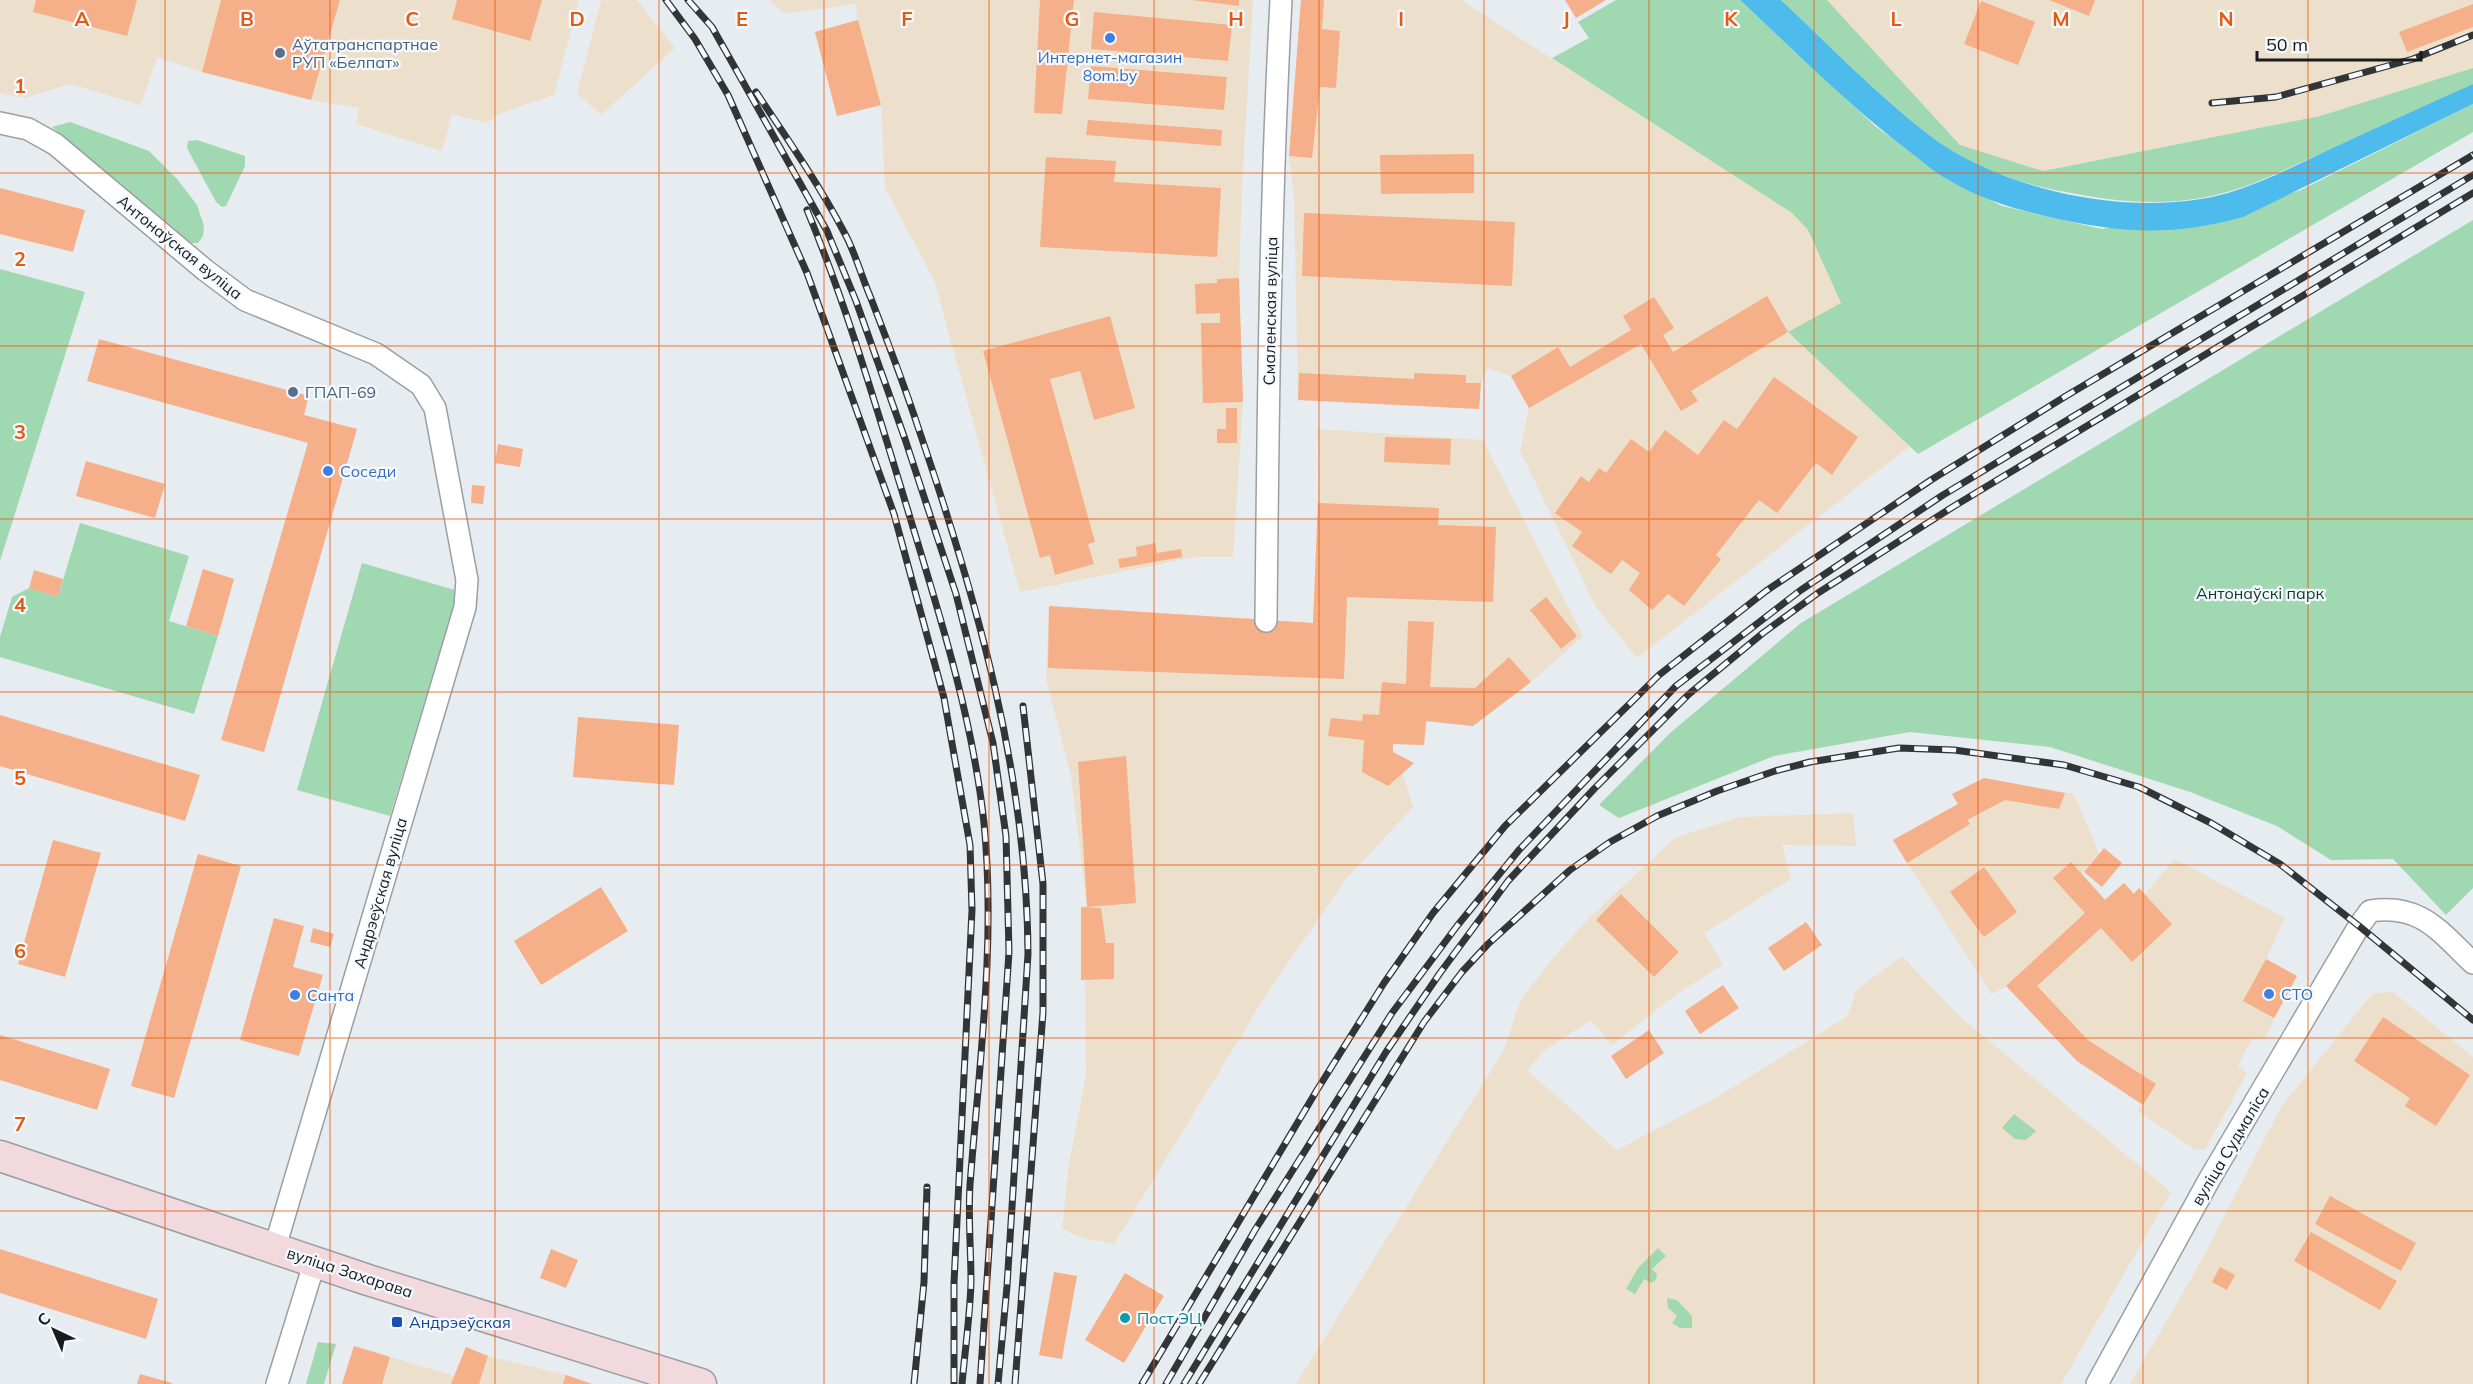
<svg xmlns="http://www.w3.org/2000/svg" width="2473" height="1384" font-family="Mulish,sans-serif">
<rect width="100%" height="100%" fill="#e7ecf1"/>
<path fill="#ece0cc" d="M0 0H579L554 95 504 112 486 123 452 114 442 151 356 124 359 108 311 100 202 72 157 57 141 105 69 84 25 98 0 93Z
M601 0H637L675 48 601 115 577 93Z
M769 0H1253L1242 188 1239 278 1243 402 1233 557H1196L1020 592 934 280 885 188 881 105 837 116 815 32 858 20 855 4 785 14Z
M1301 0H1461L1792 213 1808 230 1841 303 1788 332 1910 446 1637 658 1596 607 1520 451 1529 408 1511 376 1487 368 1481 383 1479 409 1298 400 1294 197 1289 156Z
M1827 0H2473V68L2320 116 2043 171 1960 145Z
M1317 429 1483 440 1583 636 1531 682 1473 726 1427 721 1424 745 1393 744V752L1414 763 1403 775 1413 807 1347 878 1269 990 1114 1244 1083 1238 1062 1229 1069 1164 1086 1075 1085 980H1081V907L1087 906 1071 777 1046 679 1049 606 1313 623 1319 460Z
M1984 778 2074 794 2099 853 2082 874 2105 899 2124 883 2133 893 2139 888 2145 894 2175 859 2285 918 2266 959 2297 976 2264 1039H2253L2245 1052 2238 1066 2247 1073 2205 1150 2194 1149 2138 1111 2142 1104 2077 1061 2007 986 1992 994 1907 863 1893 840 1958 804 1952 794Z
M1853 813 1856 846 1782 845 1791 879 1704 933 1723 964 1674 996 1612 1045 1591 1020 1542 1052 1528 1071 1617 1150 1717 1097 1848 1016 1856 990 1902 956 1960 1017 2171 1192 2061 1384H1296L1504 1050 1520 1001 1558 952 1591 916 1676 837 1740 817Z
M2392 991 2473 1057V1384H2130L2200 1263 2281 1107 2372 994Z
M354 1346 454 1376 466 1347 488 1356 566 1375 593 1384H342Z"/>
<path fill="#a0d8b2" d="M1616 0H1740L1875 126 1947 179 2002 206 2102 229 2299 191 2473 104V132L1918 454 1788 332 1841 303 1808 230 1792 213 1552 58 1589 38 1578 22Z
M1781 0H1827L1960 145 2043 171 2320 116 2473 68V84C2423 107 2374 129 2324 152 2284 170 2245 191 2201 198 2156 206 2111 201 2066 192 2016 183 1969 166 1929 135 1877 95 1829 45 1781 0Z
M70 122 149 151 177 179 197 205 204 226 203 236 198 243H189L52 127Z
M197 140 245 156V166L226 206 222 207 216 202 187 148 188 141Z
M2473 220V888L2446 915 2393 859 2331 860 2277 826 2190 792 2050 747 1910 732 1774 756 1619 818 1599 805 1670 733 1801 623Z
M0 269 85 292 0 561Z
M80 523 189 556 169 621 218 636 194 714 0 657V637L12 597 29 588 58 597Z
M362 563 458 591 390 816 297 790Z
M2014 1114 2036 1131 2026 1140 2015 1139 2002 1128Z
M1658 1248 1666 1256 1652 1269 1657 1274 1656 1280 1651 1283 1644 1279 1635 1294 1626 1289 1638 1268Z
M1667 1298 1677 1300 1692 1316V1328H1680L1672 1323 1677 1316 1668 1308Z
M318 1342 336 1344 324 1384H306Z"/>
<path fill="#4ebbed" d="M1740 0H1781C1829 45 1877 95 1929 135 2003 192 2138 219 2228 193 2261 183 2293 167 2324 152 2374 129 2423 106 2473 84V104L2243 217C2171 237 2117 233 2045 216 2011 208 1978 198 1947 179 1934 172 1922 161 1910 152 1850 107 1796 52 1740 0Z"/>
<path fill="#f5af89" d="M36 0H137L127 36 33 12Z
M221 0H340L311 100 202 72Z
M457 0H542L530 41 452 19Z
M1040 0H1074L1062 114 1034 113Z
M1192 0H1239V6Z
M1301 0H1324L1322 29 1340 31 1336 88 1320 87 1312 158 1289 156Z
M1565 0H1606L1576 18Z
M2049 0H2095L2089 16Z
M1981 1 2035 22 2018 65 1964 44Z
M2473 4V27L2407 52 2399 32Z
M1094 12 1232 25 1228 61 1091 49Z
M858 20 881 105 837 116 815 32Z
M1091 66 1227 77 1224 110 1088 99Z
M1088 120 1222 130 1221 146 1086 135Z
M1474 154V193L1381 194 1380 155Z
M1046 157 1116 161 1114 182 1221 188 1217 257 1040 247Z
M0 188 85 210 73 252 0 234Z
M1304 213 1515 222 1512 286 1302 276Z
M1239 278 1243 402 1203 403 1201 323H1220V313L1196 314 1195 284 1217 283V279Z
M1767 296 1788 332 1691 391 1698 401 1681 411 1641 344 1529 408 1511 376 1558 347 1570 367 1631 330 1623 316 1654 297 1674 328 1663 335 1673 352Z
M1110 316 1135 408 1094 420 1080 371 1050 379 1095 542 1088 544 1094 564 1055 575 1050 555 1040 558 983 351Z
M99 339 309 396 304 415 357 429 264 752 221 740 308 443 87 381Z
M1299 373 1414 379V373L1466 375V383H1481L1479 409 1298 400Z
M1774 377 1858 437 1832 475 1816 463 1777 513 1759 500 1716 555 1721 559 1684 606 1668 594 1652 610 1629 590 1640 573 1622 560 1611 574 1572 546 1582 532 1555 513 1581 476 1589 482 1599 468 1606 473 1631 439 1649 452 1665 430 1698 455 1724 420 1737 429Z
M1226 408H1237V443H1217V429H1226Z
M1385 437 1451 439 1450 465 1384 462Z
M498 444 523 449 520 467 495 463Z
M86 461 165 484 155 518 76 496Z
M472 485 485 486 483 504 471 503Z
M1318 503 1439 508 1438 525 1496 527 1493 602 1347 597 1344 679 1048 668 1049 606 1313 623Z
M1155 543 1157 553 1181 549 1182 557 1120 568 1118 559 1137 556 1136 547Z
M203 569 234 579 218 636 186 626Z
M34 570 63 579 58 597 29 588Z
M1546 597 1577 636 1561 649 1530 610Z
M1408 621 1434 622 1430 687 1475 688 1509 657 1531 682 1473 726 1426 721 1424 745 1393 744V752L1414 763 1388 786 1362 772 1364 740 1328 736 1331 718 1362 721 1363 714 1379 715 1382 682 1406 684Z
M0 715 200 775 185 821 0 766Z
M578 717 679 725 674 785 573 777Z
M1126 756 1136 903 1087 907 1078 762Z
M1984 778 2065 793 2059 809 2005 800 1967 820 1970 824 1907 863 1893 840 1958 804 1952 794Z
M53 840 101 853 65 977 18 964Z
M2104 848 2122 863 2102 887 2084 872Z
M198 854 241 866 174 1098 131 1086Z
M2071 862 2105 900 2124 883 2134 894 2139 888 2172 924 2132 962 2101 928 2037 986 2088 1040 2156 1084 2143 1105 2077 1061 2006 986 2085 913 2053 878Z
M1984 867 2017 912 1984 937 1950 892Z
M601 887 628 931 541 985 514 941Z
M1621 894 1679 952 1654 977 1596 920Z
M1081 907 1101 908 1106 943H1114V979L1081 980Z
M274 918 304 926 293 967 323 975 299 1056 240 1040Z
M1806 922 1822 945 1784 971 1768 948Z
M313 928 334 934 330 947 310 942Z
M2266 959 2297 976 2274 1018 2243 1001Z
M1723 985 1739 1008 1700 1034 1685 1011Z
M2383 1017 2470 1075 2436 1126 2405 1106 2410 1098 2354 1061Z
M1649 1030 1664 1053 1626 1079 1611 1056Z
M0 1035 110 1069 97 1110 0 1080Z
M2330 1196 2416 1243 2401 1271 2315 1224Z
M2311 1232 2397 1281 2380 1310 2294 1261Z
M0 1249 158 1299 146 1339 0 1293Z
M551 1249 578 1260 566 1288 540 1278Z
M2220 1267 2235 1275 2227 1290 2212 1282Z
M1054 1272 1077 1276 1062 1359 1039 1355Z
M1125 1273 1164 1296 1124 1363 1085 1340Z
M354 1346 390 1357 382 1384H342Z
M466 1347 488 1356 479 1384H451Z
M140 1374 172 1383V1384H137Z
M566 1375 592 1384H563Z"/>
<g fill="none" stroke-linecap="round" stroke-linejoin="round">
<defs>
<path id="street" d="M0 123 28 129 55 144 205 270 245 300 376 354 421 385 435 408 467 580 465 607 275 1247
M1266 621C1268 414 1270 207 1281 0
M277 1384 315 1261
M2097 1384 2209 1180 2359 926 2370 911C2421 903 2440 932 2473 963"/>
<path id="secondary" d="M0 1156 368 1280 701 1384"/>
</defs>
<use href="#street" stroke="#9a9fa3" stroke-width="24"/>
<use href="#secondary" stroke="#9a9fa3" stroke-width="33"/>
<use href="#street" stroke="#fff" stroke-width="21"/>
<use href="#secondary" stroke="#f1d9dd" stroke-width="30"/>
<defs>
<path id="rail" d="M666 0 695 39 728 95 807 273 894 514 944 698 970 845 972 910 954 1283V1384
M688 0 712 27 827 231 856 301 905 439 956 594 993 743 1006 836 1009 952 980 1384
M756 92C787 138 818 183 844 232 855 252 861 275 870 296 887 340 904 384 919 430 977 600 1027 773 1028 954L1007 1286 998 1384
M2212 103 2276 97 2413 59 2473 35
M807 210C846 304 875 403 905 501 937 607 972 713 984 823 996 943 979 1065 970 1185 968 1217 971 1250 971 1282 970 1316 965 1350 962 1384
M914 1384 924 1282 927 1187
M1015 1384 1043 1012V884L1023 706
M1142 1384 1317 1090 1384 983 1433 913 1505 826 1659 675 1766 591 1931 480 2066 396 2473 155
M1166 1384 1255 1230 1392 1013 1457 926 1519 850 1676 686 1801 590 1943 495 2473 175
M1184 1384 1386 1052 1440 973 1508 881 1594 789 1689 694 1763 633 1818 593 1951 508 2473 193
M1199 1384 1424 1022 1462 972 1488 944 1570 870 1610 842 1657 816 1717 791 1775 771 1810 762 1899 748 1954 750 2064 765 2139 787 2211 823 2280 864 2359 926 2473 1020"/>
</defs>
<use href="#rail" stroke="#323536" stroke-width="7"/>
<use href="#rail" stroke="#f4faff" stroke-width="4.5" stroke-dasharray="14" stroke-linecap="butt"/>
</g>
<path fill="none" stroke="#e8590c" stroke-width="1.5" stroke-opacity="0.55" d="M165 0V1384M330 0V1384M495 0V1384M659 0V1384M824 0V1384M989 0V1384M1154 0V1384M1319 0V1384M1484 0V1384M1649 0V1384M1814 0V1384M1978 0V1384M2143 0V1384M2308 0V1384M0 173H2473M0 346H2473M0 519H2473M0 692H2473M0 865H2473M0 1038H2473M0 1211H2473"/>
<g fill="#3f7fe0" stroke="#f4faff" stroke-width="2">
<circle cx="1110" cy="38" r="6"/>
<circle cx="328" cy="471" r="6"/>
<circle cx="2269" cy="994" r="6"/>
<circle cx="295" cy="995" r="6"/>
</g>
<g fill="#5c6f8a" stroke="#f4faff" stroke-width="2">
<circle cx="280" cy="53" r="6"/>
<circle cx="293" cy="392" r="6"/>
</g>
<circle fill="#0f9aa8" stroke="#f4faff" stroke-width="2" cx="1125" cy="1318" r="6"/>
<rect fill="#1a4fb4" stroke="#f4faff" stroke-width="2" x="391" y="1316" width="12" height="12" rx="3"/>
<g text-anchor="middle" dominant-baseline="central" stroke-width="4.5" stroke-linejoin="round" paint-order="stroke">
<g font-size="16" fill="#4e5e75" stroke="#f4faff" text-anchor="start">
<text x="292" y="44">Аўтатранспартнае<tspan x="292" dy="18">РУП «Белпат»</tspan></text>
<text x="305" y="392">ГПАП-69</text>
</g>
<g font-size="16" fill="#366cbe" stroke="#f4faff" text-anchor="start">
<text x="1110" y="57" text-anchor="middle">Интернет-магазин<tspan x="1110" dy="18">8om.by</tspan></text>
<text x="340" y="471">Соседи</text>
<text x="2281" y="994">СТО</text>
<text x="307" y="995">Санта</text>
</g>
<g font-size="16" fill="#191b1c" stroke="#f4faff">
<text transform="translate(180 247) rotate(39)">Антонаўская вуліца</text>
<text transform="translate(1270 311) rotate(-89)">Смаленская вуліца</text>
<text transform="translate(380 893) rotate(-74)">Андрэеўская вуліца</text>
<text transform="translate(2230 1146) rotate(-59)">вуліца Судмаліса</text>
<text transform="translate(350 1272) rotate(18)">вуліца Захарава</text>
</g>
<g font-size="16" fill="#123922" stroke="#f4faff">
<text x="2260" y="593">Антонаўскі парк</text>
</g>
<g font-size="16" fill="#0d838f" stroke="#f4faff" text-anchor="start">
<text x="1137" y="1318">Пост ЭЦ</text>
</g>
<g font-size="16" fill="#164399" stroke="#f4faff" text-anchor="start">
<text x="409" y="1322">Андрэеўская</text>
</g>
</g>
<g font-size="20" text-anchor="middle" font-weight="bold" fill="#e8590c" stroke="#f4faff" stroke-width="4.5" stroke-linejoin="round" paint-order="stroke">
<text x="82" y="26">A</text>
<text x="247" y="26">B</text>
<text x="412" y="26">C</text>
<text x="577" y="26">D</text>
<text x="742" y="26">E</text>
<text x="907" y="26">F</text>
<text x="1072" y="26">G</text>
<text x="1236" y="26">H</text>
<text x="1401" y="26">I</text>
<text x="1566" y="26">J</text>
<text x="1731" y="26">K</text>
<text x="1896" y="26">L</text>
<text x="2061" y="26">M</text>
<text x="2226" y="26">N</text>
<text x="20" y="93">1</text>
<text x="20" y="266">2</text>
<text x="20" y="439">3</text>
<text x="20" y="612">4</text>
<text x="20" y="785">5</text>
<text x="20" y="958">6</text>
<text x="20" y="1131">7</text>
</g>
<g transform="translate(54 1330) rotate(316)" stroke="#f4faff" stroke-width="4.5" paint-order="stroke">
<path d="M0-4.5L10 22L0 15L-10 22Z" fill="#191b1c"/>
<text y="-9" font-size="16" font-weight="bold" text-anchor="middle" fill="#191b1c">С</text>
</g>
<path d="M2257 51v9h164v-9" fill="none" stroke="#191b1c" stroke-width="3"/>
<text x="2266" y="51" font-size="18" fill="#191b1c" stroke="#f4faff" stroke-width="4.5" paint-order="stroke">50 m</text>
</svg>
